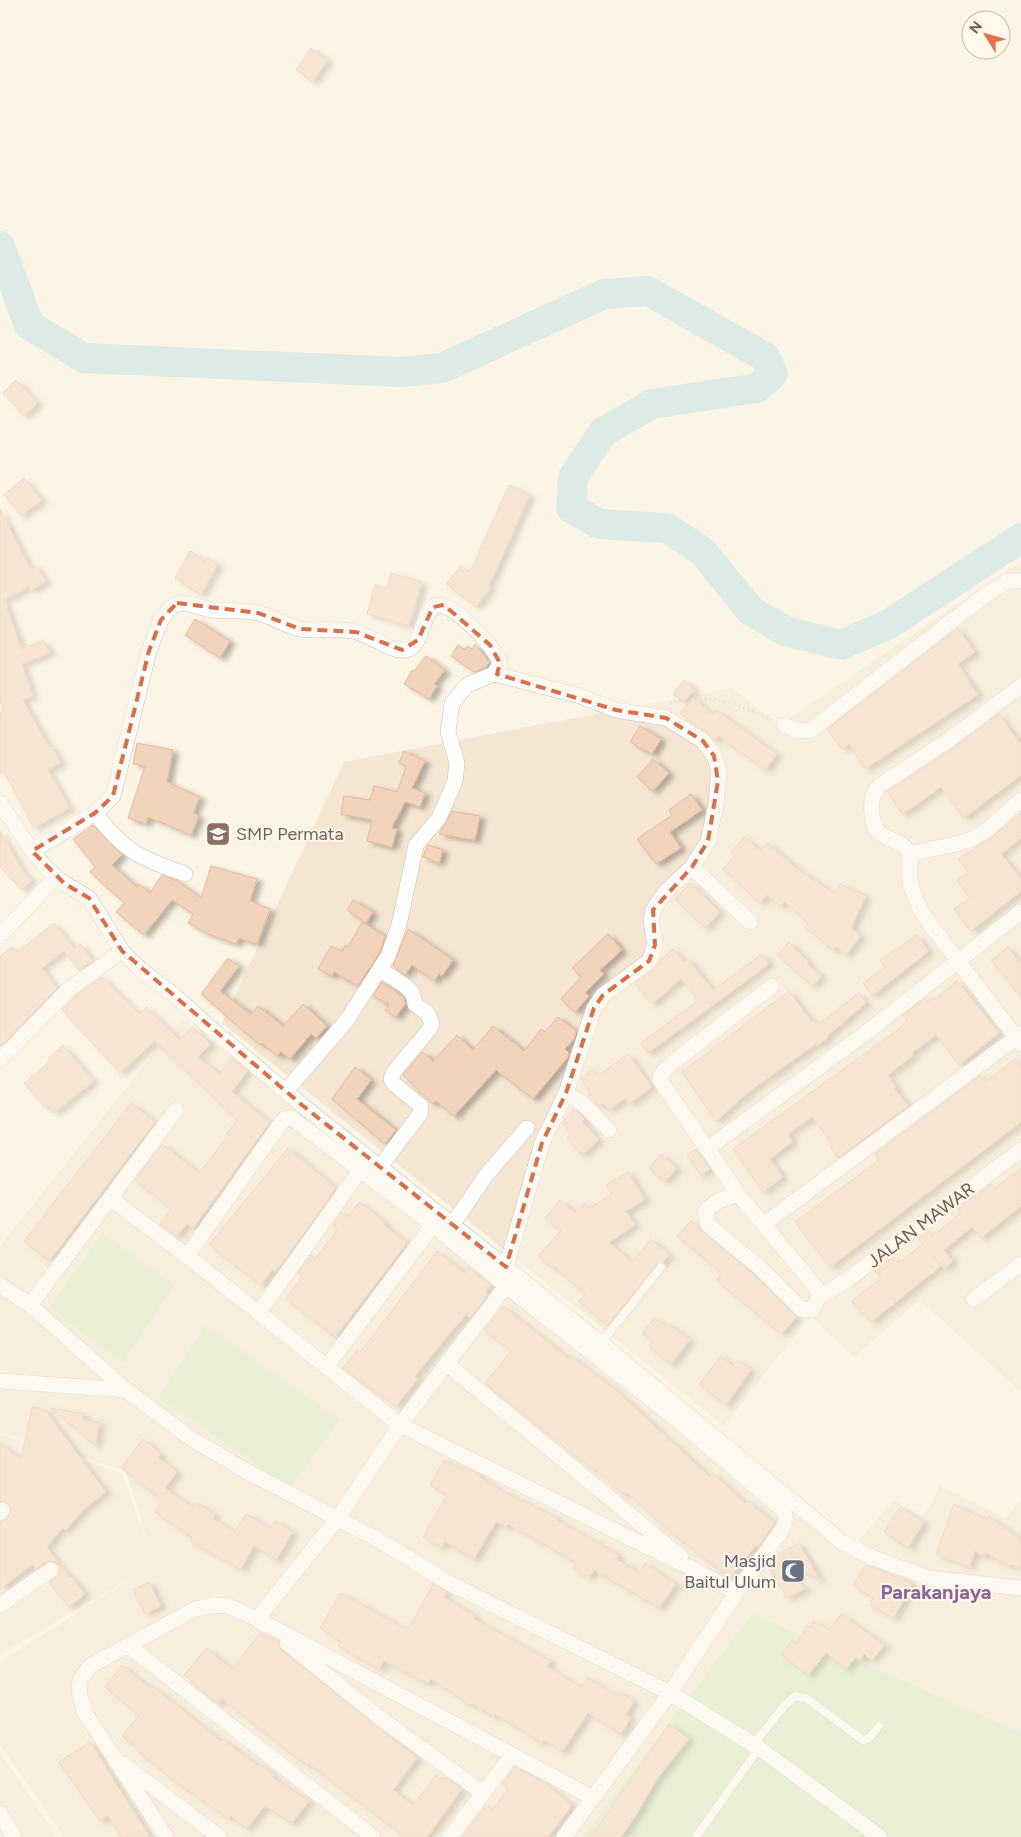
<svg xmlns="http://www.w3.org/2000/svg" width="1021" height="1837" font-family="Figtree,sans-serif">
<defs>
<filter id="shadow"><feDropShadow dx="5.5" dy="3" stdDeviation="2.5" flood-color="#0004"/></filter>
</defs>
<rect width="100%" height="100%" fill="#fcf4e5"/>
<path fill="#f4e6d3" d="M1021 561V1392L920 1300 854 1357 810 1316 724 1426 222 1023 344 762 732 688 779 725Z
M182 1018 711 1433 849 1551 894 1500 923 1518 940 1486 1006 1518 1021 1500V1837H64L0 1744V1662L154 1564 0 1655V1434L122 1473 151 1554 126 1471 0 1432V1246Z
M0 1752 57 1837H0Z"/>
<path fill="#d2eac3" d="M102 1233 175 1285 123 1363 50 1307Z
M206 1325 340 1420 290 1488 158 1397Z
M752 1614 1021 1733V1837H583Z"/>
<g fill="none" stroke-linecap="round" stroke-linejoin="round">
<path stroke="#b9dfe6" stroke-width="30" d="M0 246 29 325 84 358 401 372 442 368 604 294 648 291 765 357 773 374 757 388 652 404 603 432 573 477 571 508 599 524 667 528 702 551 751 611 785 631 841 645 889 624 1021 538"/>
</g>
<path fill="#f2d3bc" stroke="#e5ba9c" filter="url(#shadow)" d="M311 48 328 60 313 82 296 70Z
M16 380 38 403 24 416 3 393Z
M24 478 42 500 21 516 4 494Z
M509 485 530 495 489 586 491 588 476 607 446 584 461 565 470 572Z
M0 509 30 568 35 565 46 581 31 591 29 587 4 600 22 649 44 640 50 653 22 664 33 696 23 700 49 747 52 746 61 763 48 770 70 808 34 828 4 772 0 774V713L3 711 0 700Z
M190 551 205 561 207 558 218 564 201 595 175 578Z
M391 573 422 582 409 626 367 614 375 585 387 588Z
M195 619 230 641 220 658 185 635Z
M958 628 975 652 958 664 978 695 865 769 849 744 842 749 827 729Z
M475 644 489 662 486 667 474 672 451 656 458 645 465 650 468 646 472 649Z
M426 656 445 670 434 684 437 686 429 699 404 684 412 670 414 671Z
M684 680 695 689 684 702 673 694Z
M693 697 713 715 716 710 777 754 766 770 718 736 714 741 708 733 680 713Z
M999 714 1021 745V775L964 818 941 787 903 814 887 792 952 749Z
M640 726 661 739 652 754 630 742Z
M137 743 173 750 167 782 200 797 193 813 199 816 191 835 148 817 146 824 128 818 145 766 133 764Z
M404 751 425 761 412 788 425 793 420 807 405 802 396 820H395L392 828 397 829 392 847 367 841 372 820 341 814 344 796 370 800 374 786 397 792 406 767 399 763Z
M653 759 669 773 653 791 637 777Z
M691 794 702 810 670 832 681 848 656 864 637 839 672 815 669 810Z
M452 811 480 816 475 840 439 834Z
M1021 813V838L1001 854 1021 878V891L971 931 954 909 970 898 957 880 968 872 958 859 991 838Z
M93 825 122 855 112 865 137 887 139 884 150 893 162 875 177 881 201 898 211 866 257 879 250 901 270 909 257 944 239 938 236 944 208 934 188 923 193 914 172 900 144 935 116 912 124 903 90 872 95 867 73 839Z
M0 831 23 871 32 880 22 890 0 867Z
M744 837 761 851 767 843 799 870 835 894 840 884 866 896 851 928 861 936 846 955 836 947 833 950 805 927 808 923 785 902 780 906 767 895 760 903 723 869 735 855 731 852Z
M428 845 443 850 439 863 423 857Z
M690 883 720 912 705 928 675 899Z
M353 900 373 912 366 923 347 910Z
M362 922 385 936 380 952 358 986 334 972 332 976 318 969 331 946 342 952 345 945 348 947Z
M54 923 74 948 80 944 93 960 79 970 64 951 42 968 57 988 0 1047V956L13 947 17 952Z
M408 929 453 960 442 976 439 974 434 981 412 965 405 975 393 966Z
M608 934 622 950 600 970 604 974 585 993 589 996 575 1012 561 999 581 977 572 968Z
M917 935 929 951 872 996 863 983 885 967 880 960Z
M789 942 809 962 807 964 822 976 813 986 777 955Z
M1008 947 1021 964V997L991 960Z
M673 949 684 962 688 959 713 990 762 954 769 964 648 1053 641 1043 699 1000 681 979 652 1004 635 983 655 969 659 961Z
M228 958 239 966 220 991 251 1014 258 1006 283 1026 303 1004 327 1026 316 1038 311 1034 290 1059 281 1052 277 1056 262 1043 260 1045 201 994Z
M102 977 140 1014 146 1007 180 1040 192 1027 211 1044 198 1057 219 1074 232 1058 247 1071 232 1092 270 1122 193 1228 187 1224 177 1236 160 1224 171 1209 135 1180 162 1144 199 1173 228 1136 226 1134 237 1120 155 1041 120 1073 62 1010 75 996Z
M957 981 999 1033 959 1065 936 1035 912 1053 914 1055 888 1075 896 1087 894 1088 908 1106 838 1158 830 1147 833 1145 812 1117 788 1134 793 1141 770 1159 783 1177 763 1192 733 1149 899 1029 907 1020 903 1015 925 998 929 1003Z
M382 982 404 998 405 1004 396 1017 385 1010 389 1005 373 996Z
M789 991 812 1022 814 1020 818 1024 859 993 866 1003 827 1036 828 1038 817 1046 816 1044 751 1090 716 1121 682 1072Z
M558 1017 576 1031 574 1039 565 1049 569 1053 568 1057 533 1099 496 1070 454 1116 436 1101 433 1104 403 1075 423 1052 433 1061 457 1035 473 1050 493 1026 524 1051 541 1029 545 1032Z
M63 1045 94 1081 54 1113 48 1106 45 1108 24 1083 50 1061 48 1059Z
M628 1054 652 1087 629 1104 625 1098 608 1110 603 1103 599 1106 588 1096 590 1094 581 1078 592 1070 597 1076Z
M1015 1059 1021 1067V1122L830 1267 795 1222 878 1161 876 1153 980 1076 985 1082Z
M355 1067 371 1080 357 1099 396 1130 385 1144 332 1099Z
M131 1103 155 1122 49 1261 24 1241Z
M574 1109 585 1119 582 1121 599 1140 582 1155 567 1138 571 1134 562 1123Z
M288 1148 336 1188 283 1262 275 1272 272 1270 261 1285 209 1245Z
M696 1149 710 1169 701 1176 687 1155Z
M661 1154 677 1168 665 1182 649 1168Z
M1021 1168V1206L981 1238 972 1227 944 1250 953 1261 944 1269 934 1257 941 1266 871 1322 865 1313 863 1315 852 1301 881 1278 875 1271 893 1257 898 1263 923 1244 918 1238 928 1231 933 1236 961 1213 958 1209 991 1184 995 1188Z
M628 1172 645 1200 626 1211 635 1225 609 1242 632 1262 651 1239 669 1255 663 1262 657 1264 607 1326 579 1301 585 1294 554 1266 551 1268 538 1256 561 1231 545 1218 560 1200 575 1213 584 1203 590 1208 612 1194 606 1185Z
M359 1202 386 1223 384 1225 407 1243 335 1337 286 1299 302 1277 298 1273 311 1255 315 1259 338 1229 333 1225 342 1212 348 1217Z
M691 1221 753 1274 797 1317 781 1334 716 1280 722 1273 677 1236Z
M437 1251 465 1273 469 1268 491 1285 486 1292 488 1294 470 1318 466 1315 446 1338 415 1376 418 1379 396 1406 343 1368 357 1350 360 1352 372 1337Z
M503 1306 568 1358 570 1355 619 1393 710 1477 713 1473 745 1503 747 1501 775 1523 758 1547 757 1544 730 1578 674 1535 626 1492 624 1495 608 1482 610 1480 582 1461 485 1383 511 1351 484 1330Z
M654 1318 665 1326 667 1323 690 1340 671 1364 649 1347 653 1341 642 1333Z
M721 1356 733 1366 738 1360 751 1370 726 1405 699 1384Z
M32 1407 45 1410 106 1492 83 1510 66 1530 62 1528 47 1547 69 1577 71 1576 85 1594 69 1607 49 1582 60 1574 59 1565 55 1561 46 1562 36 1569 32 1565 0 1589V1522L7 1519 11 1510 8 1503 0 1501V1443L21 1459Z
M51 1408 84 1414 83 1420 99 1422 96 1446Z
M143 1439 161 1454 158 1457 177 1472 165 1488 194 1508 197 1503 215 1514 213 1518 235 1532 246 1514 270 1528 275 1520 293 1532 276 1560 254 1546 241 1569 190 1541 192 1537 155 1512 163 1501 121 1468Z
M444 1460 462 1470 464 1467 480 1475V1477L500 1490 556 1517 555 1519 619 1555 616 1559 639 1572 645 1563 676 1584 659 1608 594 1570 589 1578 573 1569 576 1562 508 1524 506 1527 496 1522 474 1559 445 1542 442 1547 423 1537 447 1495 430 1485Z
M954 1504 986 1520 989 1516 1021 1540V1569L1010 1564 1009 1566 986 1553 983 1557 975 1551 970 1567 936 1554Z
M900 1507 924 1522 908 1548 884 1532Z
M799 1543 820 1580 801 1570 795 1580 806 1588 787 1598 768 1565 773 1557Z
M866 1565 912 1583 894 1618 870 1605 873 1598 853 1585Z
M149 1582 161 1606 145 1614 133 1590Z
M433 1584 447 1592 444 1597 476 1616 474 1619 551 1661 547 1667 582 1687 588 1678 617 1696 620 1692 634 1701 626 1714 631 1717 621 1734 588 1713 562 1752 544 1740 542 1743 495 1714 494 1717 473 1704 472 1706 431 1679 428 1684 384 1661 379 1669 338 1646 341 1642 320 1628 341 1593 408 1630Z
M841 1614 885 1645 871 1661 864 1654 860 1661 855 1658 846 1669 826 1653 808 1675 781 1654 792 1641 796 1644 807 1626 810 1628 814 1621 829 1630Z
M260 1633 278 1641 281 1650 417 1758 393 1790 413 1805 436 1775 442 1780 445 1777 462 1789 427 1837H405L309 1764 308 1766 290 1753 222 1699 218 1704 184 1675 206 1648 232 1669Z
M122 1665 150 1688 152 1686 221 1741 223 1739 257 1765 259 1763 274 1775 272 1777 309 1801 292 1823 265 1806 246 1829 231 1816 229 1819 181 1786 137 1751 139 1749 122 1736 139 1715 105 1687Z
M669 1724 689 1739 657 1779 635 1817 621 1837H591Z
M90 1742 130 1806 150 1837H121L108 1816 100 1821 67 1774 59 1762Z
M515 1767 542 1781 572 1805 548 1837H462L486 1805 492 1810 508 1789 502 1784Z"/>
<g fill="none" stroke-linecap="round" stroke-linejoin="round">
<defs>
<path id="service" d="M601 1343 661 1267
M754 1744 785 1705 795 1696 806 1698 863 1740 869 1738 879 1726
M696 1837 759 1748"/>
<path id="minor" d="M494 674 580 696 616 710 666 718 703 741 714 756 719 771 716 804 708 841 692 867 666 891 653 910 651 920 655 945 649 961 603 995 594 1008 566 1093 542 1143 506 1267
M1021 686 947 741 879 786C868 797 871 816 876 830 887 841 902 839 910 854V883L918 905 927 920 1021 1044
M784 725 798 731 811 730 987 594 1008 581H1021
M0 803 32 851 46 868 65 884 89 898 122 951 140 969 175 996 213 1030 302 1105 601 1343 842 1542 871 1557 929 1578 1021 1588
M95 813C123 851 142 859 185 874
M32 851 95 813 113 796 149 651 161 620 172 606C185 599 198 608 212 610 227 612 242 609 258 613 272 616 285 626 300 629 319 632 339 627 357 632 370 636 380 644 392 648 426 661 418 614 435 606 451 598 496 649 500 663L494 674 467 685 452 703 448 732 457 763 455 781 439 818 416 845 399 925 388 956 347 1020 286 1091
M910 854C930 848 952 847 972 839 990 830 1006 813 1021 800
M692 867 750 922
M0 936 56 877
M0 1060 68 990 122 951
M566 1093 583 1104 609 1130
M708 1148 863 1035 1021 912
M379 1168 420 1114 421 1106 394 1084 391 1079 395 1070 429 1030 432 1024 428 1014 415 1004 413 994 407 987 381 970
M738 1194 716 1202 705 1212 708 1225 759 1267 801 1309 812 1310 819 1297 818 1290 738 1194 660 1080 661 1074 672 1063 772 986
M111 1199 187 1256 400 1425 695 1570 736 1593
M764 1224 1021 1034
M452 1225 487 1174 527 1128
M187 1256 281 1123 286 1118H292L433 1225 506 1286 675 1418 783 1510C787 1518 786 1523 781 1531L736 1593 670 1693 564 1837
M0 1285 30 1305 126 1390 192 1439 246 1471 377 1539 451 1584 670 1693 759 1748 880 1837
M819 1297 844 1282 1021 1150
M974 1299 1021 1264
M30 1305 176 1110
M259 1312 361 1169
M447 1364 681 1557
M326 1367 433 1225
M0 1381 126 1390
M0 1513 2 1510
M0 1605 51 1570
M265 1625 257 1619 338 1518 400 1425 506 1286
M287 1643 380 1718 483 1793
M129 1646 373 1837
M123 1764 219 1837
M0 1813 14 1837
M166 1837 85 1713 79 1691 80 1680 90 1666 195 1609 217 1605 228 1606 257 1619 593 1798
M450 1837 512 1755"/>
</defs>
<use href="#service" stroke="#d0beae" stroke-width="9"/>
<use href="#minor" stroke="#d0beae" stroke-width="16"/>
<path stroke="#d7b69f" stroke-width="3" stroke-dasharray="1 4" stroke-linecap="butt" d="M670 703C710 692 736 703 772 720"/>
<use href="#service" stroke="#fff" stroke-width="8"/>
<use href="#minor" stroke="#fff" stroke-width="15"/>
</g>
<path d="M0 0H1021V1837H0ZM177 603 258 613 300 629 356 632 402 650 418 640 433 607 444 605 490 645 500 663 497 674 616 710 666 718 703 741 714 756 718 781 708 841 692 867 653 910 655 945 649 961 603 995 594 1008 566 1093 542 1143 506 1267 302 1105 122 951 89 898 65 884 32 851 95 813 113 796 149 651 161 620Z" fill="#fcf4e5" fill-opacity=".55" fill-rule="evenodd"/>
<path fill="none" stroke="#dc6e49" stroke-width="4" stroke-dasharray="10 6" stroke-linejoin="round" d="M177 603 258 613 300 629 356 632 402 650 418 640 433 607 444 605 490 645 500 663 497 674 616 710 666 718 703 741 714 756 718 781 708 841 692 867 653 910 655 945 649 961 603 995 594 1008 566 1093 542 1143 506 1267 302 1105 122 951 89 898 65 884 32 851 95 813 113 796 149 651 161 620Z"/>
<defs>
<symbol id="school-square" viewBox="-11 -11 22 22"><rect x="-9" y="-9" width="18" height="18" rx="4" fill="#8d6e63" stroke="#fff8eb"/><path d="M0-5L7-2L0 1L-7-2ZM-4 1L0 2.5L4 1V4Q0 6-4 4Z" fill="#fff"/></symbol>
<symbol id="mosque-square" viewBox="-11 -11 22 22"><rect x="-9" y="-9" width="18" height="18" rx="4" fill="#6b7280" stroke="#fff8eb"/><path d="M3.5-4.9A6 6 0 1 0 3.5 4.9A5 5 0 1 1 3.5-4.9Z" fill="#fff"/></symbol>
</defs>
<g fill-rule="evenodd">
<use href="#school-square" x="204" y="820" width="28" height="28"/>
<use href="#mosque-square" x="779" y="1557" width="28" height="28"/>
</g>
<g text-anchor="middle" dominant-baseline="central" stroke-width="4" stroke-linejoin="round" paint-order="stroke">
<g font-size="18" fill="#785e54" stroke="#fff8eb" text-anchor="start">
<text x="236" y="834">SMP Permata</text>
</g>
<g font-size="18" fill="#765a4a" stroke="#fff8eb">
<text transform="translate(921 1225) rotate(-37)">JALAN MAWAR</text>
</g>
<g font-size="18" fill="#5b616d" stroke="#fff8eb" text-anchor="end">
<text x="776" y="1561">Masjid<tspan x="776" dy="21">Baitul Ulum</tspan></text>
</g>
<g font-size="20" font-weight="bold" fill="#896599" stroke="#fff8eb">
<text x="936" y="1592">Parakanjaya</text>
</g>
</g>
<g transform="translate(986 35) rotate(307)"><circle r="24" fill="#fff8eb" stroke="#c8b9ab"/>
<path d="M0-4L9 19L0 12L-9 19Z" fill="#e77049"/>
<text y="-8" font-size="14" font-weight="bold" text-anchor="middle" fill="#765a4a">N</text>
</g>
</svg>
